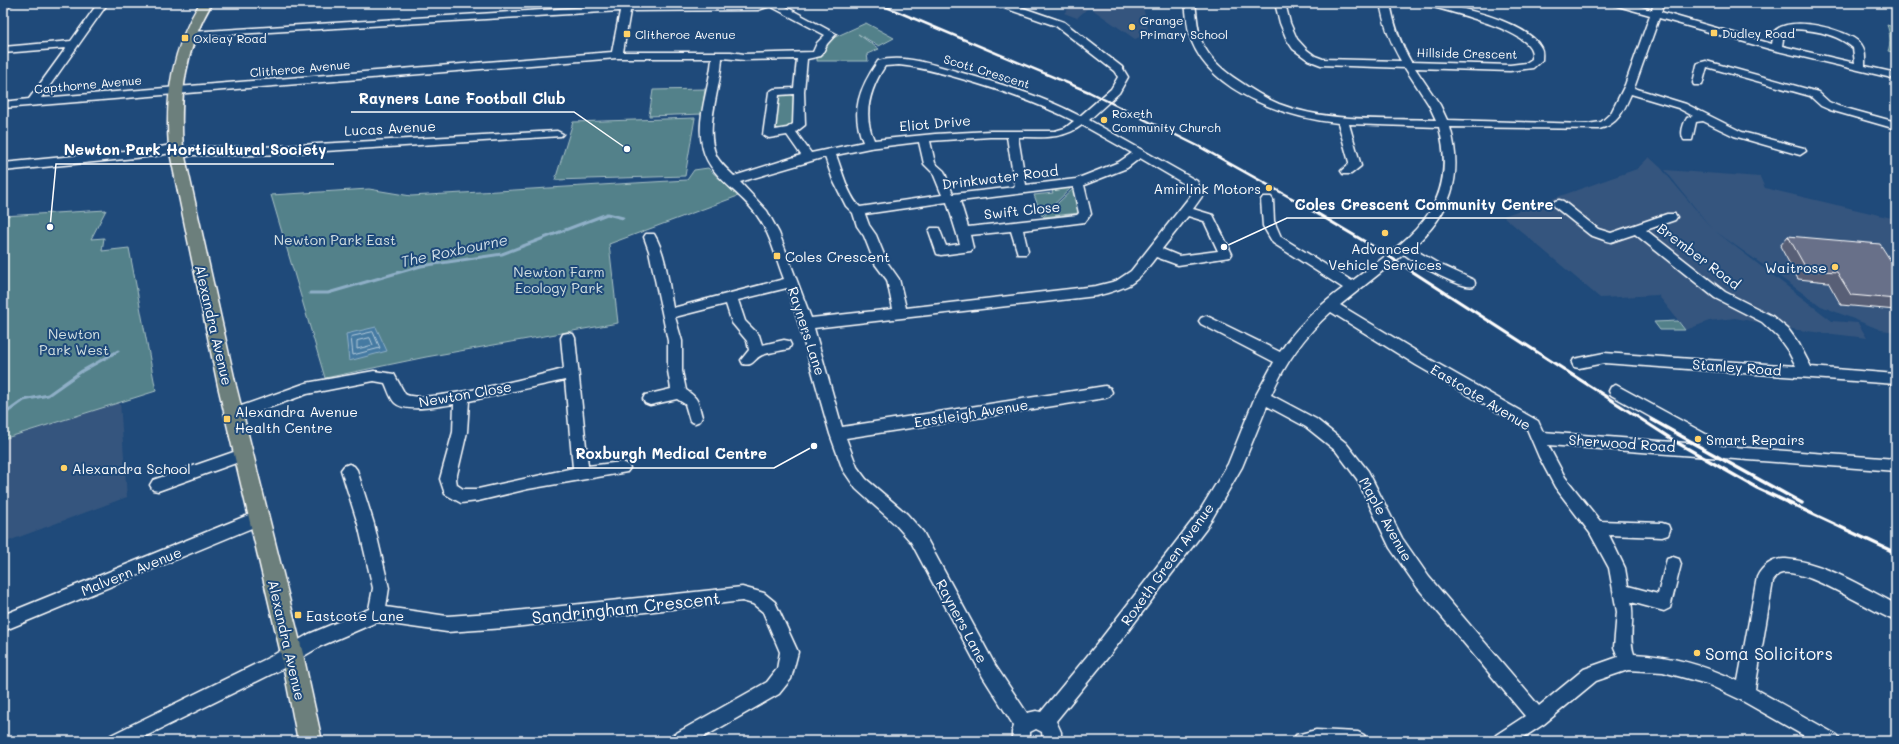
<svg xmlns="http://www.w3.org/2000/svg" width="1899" height="744" font-family="Mali,sans-serif">
<rect width="100%" height="100%" fill="#1f4a7a"/>
<filter id="ink" filterUnits="userSpaceOnUse"><feTurbulence type="fractalNoise" baseFrequency=".025" numOctaves="2"/><feDisplacementMap in="SourceGraphic" scale="8" xChannelSelector="R" yChannelSelector="G"/><feConvolveMatrix kernelMatrix="1 2 1 2 8 2 1 2 1" color-interpolation-filters="sRGB"/></filter>
<g filter="url(#ink)">
<path fill="#35557e" d="M1075 3H1142L1149 33 1135 39 1089 7 1077 18 1064 13Z
M1649 157 1661 168 1712 229 1665 170 1760 177 1765 188 1896 219V332L1881 330 1821 306 1715 231 1832 321 1858 323 1867 338 1798 330 1735 318 1709 321 1686 330 1658 295 1600 298 1503 216 1637 169Z
M120 402 127 497 3 543V439Z"/>
<path fill="#52818a" stroke="#a8c0c4" d="M866 23 894 38 879 46 858 34 879 49 867 54 868 61H817V54L822 43Z
M1887 25 1896 28V53L1888 51C1891 44 1890 32 1887 25Z
M705 89 702 114 649 116 653 90Z
M799 94 794 129 773 132 774 95Z
M695 118 685 176 555 180 573 122Z
M708 168 738 196 609 244 618 323 426 357 325 378 271 195 369 189 411 196 687 180 694 170Z
M1074 185 1042 216 1034 195 1053 193 1051 188Z
M1075 187 1079 213 1043 217Z
M106 210 91 239 104 238 102 251 129 248 156 391 3 439V216Z
M1678 321 1685 330H1660L1654 322Z"/>
<path fill="#447aa2" stroke="#8fafc7" d="M376 327 387 351 349 361 346 334Z"/>
<g fill="none" stroke-linecap="round" stroke-linejoin="round">
<path stroke="#b4cada" stroke-width="1" d="M373 332 380 348 353 355 351 337Z
M370 338 373 345 357 349V341Z"/>
<path stroke="#8fafc7" stroke-width="3" d="M310 293H328L421 266 502 254 607 214 623 218
M3 415 24 400 48 395 82 371 118 351"/>
<defs>
<path id="minor" d="M3 3H15L3 9Z
M98 3H108L41 98 612 52 620 11 187 37 186 35 191 32 622 5V3H632V5L779 3 836 34 827 44 821 56 807 59 804 91 805 125 796 132 811 153 863 142C850 111 860 87 878 61 905 54 934 65 959 72 1001 84 1042 96 1080 116L1111 89 1118 77 1114 71 1056 26 996 5 994 3H1009L1064 22 1122 67 1128 77 1119 93 1089 120 1197 181 1203 195 1193 209 1213 215 1232 254 1230 257 1178 265 1156 257C1135 285 1130 287 1096 296L814 328 842 427 1105 386 1110 388 1112 392 1110 396 1105 398 846 438 857 467 866 479 907 514 923 532 995 665 1027 713 1036 711 1041 712 1097 644 1199 512 1228 464 1255 397 1274 362 1201 324 1199 321 1201 318 1206 316 1211 318 1280 352C1297 326 1319 306 1343 288L1273 243 1263 226 1261 200 1263 197H1271L1273 200 1274 221 1281 237 1352 281C1410 238 1460 208 1439 127L1349 124 1361 166 1351 174H1343L1341 171 1349 164V162L1338 123C1288 118 1213 94 1192 42 1187 30 1187 16 1185 3H1195C1197 16 1197 30 1202 42 1209 59 1225 72 1239 81 1252 90 1265 98 1279 104 1328 123 1385 118 1436 120L1429 105 1405 68 1321 65 1308 60 1293 49 1287 40 1280 23 1275 3H1285L1290 23 1297 39 1307 50 1315 56 1323 59 1401 61C1390 42 1384 25 1380 3H1390C1394 25 1400 43 1411 62L1510 65 1526 63 1532 59C1532 56 1532 52 1531 50 1524 29 1447 11 1426 5L1424 3C1451 3 1529 22 1541 48 1543 51 1542 56 1542 60L1533 68 1510 71 1415 68 1440 105 1447 120 1587 124 1601 122 1611 113 1625 85 1650 15 1614 5 1612 3H1628L1652 10 1654 3H1664L1661 12 1772 44 1774 32C1788 14 1848 29 1861 44 1866 50 1865 59 1865 66L1896 73V79L1773 50 1659 18 1634 88 1686 104 1742 132 1804 148 1806 151 1800 155 1734 136 1703 121 1696 122 1692 140H1684C1680 134 1683 124 1687 118L1693 116 1678 108 1631 94C1624 110 1618 125 1599 129L1450 127C1464 177 1451 214 1412 248L1439 264 1474 280 1475 283 1474 286C1461 290 1415 263 1404 254L1340 305 1426 357 1538 421 1543 432 1699 444 1611 395 1609 391 1611 387 1616 385 1713 438 1720 446 1896 459V471L1548 445 1565 477 1600 521 1662 523 1668 525 1670 530 1668 535 1662 537 1609 535 1625 568 1628 586 1658 594 1667 559 1673 557 1679 559 1681 564 1670 608 1664 611 1631 602C1635 619 1628 638 1634 654 1672 656 1704 665 1738 681L1757 577C1762 566 1773 558 1786 559 1822 561 1864 588 1896 604V621C1872 612 1802 565 1779 574 1777 575 1775 579 1773 581L1755 689 1837 735 1840 741H1813L1739 699 1707 684 1663 672 1628 670 1596 681 1544 724 1518 741H1493L1496 735 1525 716 1417 587 1390 548 1357 479 1336 451 1306 427 1267 406 1242 467 1206 529 1109 656 1056 721 1061 732V741H1043L1042 732 1036 729 1030 732V741H1012V732L1014 726 983 677 911 542 895 524 856 489 843 470 830 434 796 314 787 288 738 300 745 321 759 335 762 345 784 340 789 341 791 345 789 349C780 351 771 352 762 355 754 358 754 367 743 364L741 360 749 350 747 341 732 323 726 304 675 317 682 341V371L686 390C699 399 698 402 702 417L700 421 695 423 690 421 685 404 677 399 650 405 645 403 643 399 645 395 671 389 668 371V341L649 251 644 237 646 234H654C666 253 669 286 673 308L784 279C776 259 771 235 758 217 743 193 710 178 703 149 695 119 710 88 712 58H617L3 108V102L29 99 66 48 3 53V47L71 41ZM770 6 825 35 817 43 813 52 744 54 731 52H623L630 11 758 10ZM1794 29C1814 30 1837 34 1853 48L1855 63 1782 46 1784 33ZM722 58 744 60 797 59 794 88 774 89 769 92 763 135 769 138 787 135 801 155 734 176C728 170 721 164 717 157 703 129 721 88 722 58ZM899 65C920 67 941 73 962 79 1000 90 1038 103 1074 121L1065 128 1055 131H990L935 134 874 140C862 114 870 89 885 66ZM794 94 793 124 787 128 775 130 779 95ZM1082 125 1132 153 1119 162 1076 179 1026 185 1018 137C1041 137 1063 140 1082 125ZM990 137H1007L1015 187 953 194 944 171 935 163 930 141ZM919 142 924 164 933 173 942 195 860 207C848 196 842 170 836 155L870 148ZM825 157 833 180 846 206 853 213 857 226 864 236 875 264 887 280 893 309 811 318 779 233 767 211 740 182ZM1140 158 1188 186 1191 195 1131 271 1116 281 1096 286 906 308 899 279 887 262 876 235 869 225 865 214 947 202 960 244 946 246 939 228H931L929 231 937 254 941 255 971 251 973 248 970 235 1011 231 1018 254H1026L1028 251 1023 230 1085 222 1091 214 1084 185 1127 168ZM1073 187 1079 213 1077 215 968 227 960 201ZM1188 216 1204 221 1218 251 1179 256 1162 249ZM1331 312 1416 365 1527 429 1539 457 1555 487 1590 533 1609 568 1617 612 1614 647 1618 657 1584 669 1539 706 1429 577 1402 538 1368 471 1346 443 1316 419 1271 395C1285 363 1305 335 1331 312Z
M1706 61 1818 92 1829 102 1838 106 1896 122V129L1830 110 1821 106 1810 96 1707 67 1702 85H1694L1693 83 1697 65 1698 63Z
M557 131 563 134 561 136 262 155H193L177 159 171 155 173 152 193 147H262Z
M176 144 180 145 182 148 180 151 155 156 3 171V163L155 148Z
M1559 200 1563 201 1598 229 1611 233 1667 214H1675L1677 217 1675 220 1646 230 1725 292 1772 316 1788 329 1799 344 1811 367 1896 374V384L1604 363 1579 368 1574 367 1572 363 1574 359 1604 353 1796 366 1788 351 1778 337 1762 322 1715 298 1635 234 1611 242 1607 241 1590 235 1555 207 1553 204 1555 201Z
M568 333 573 334 575 338 588 466 622 462 627 464 630 468 627 472 528 489 478 501 461 503 445 494 440 479 453 432 454 404C441 406 405 413 395 403 390 398 388 389 385 383L374 381 307 394 235 420 230 418 228 414 230 410 306 383 374 371 394 374 405 394C421 406 539 375 564 369L561 338 563 334ZM565 380 573 468 478 489H463L457 485 456 479 467 432 469 401Z
M245 448 250 450 252 454 250 458 158 491 153 490 150 485 153 480Z
M349 464 354 466 357 470 374 524 389 588 386 607 447 616 505 612 742 587 764 593 775 602 798 652 791 679 779 694 697 741H670L673 735 767 682 777 669 780 652 763 612 753 604 742 601 505 628 447 632 377 622 321 646 282 669 136 741H108L111 735 270 657 309 634 369 609 373 588 358 524 341 470 344 466Z
M258 511 264 513 266 518 264 523 3 631V615Z
M1316 730 1358 732 1364 735 1367 741H1293L1296 735Z"/>
<path id="major" d="M200 3H212C185 48 179 96 183 148L236 386 303 654 322 741H298L281 654 218 386 169 148C165 96 172 48 200 3Z"/>
</defs>
<use href="#minor" stroke="#fff" stroke-width="3"/>
<use href="#major" stroke="#fff" stroke-width="3"/>
<use href="#minor" fill="#1f4a7a" fill-rule="evenodd"/>
<use href="#major" fill="#6c7f7c" fill-rule="evenodd"/>
<path stroke="#fff" stroke-width="2.5" d="M877 3 1089 92 1200 147 1293 199"/>
<path stroke="#fff" stroke-width="3" d="M1291 198 1379 250 1678 443
M1652 420 1693 443"/>
<path stroke="#fff" stroke-width="3.5" d="M1676 442 1757 488 1896 553
M1691 442 1802 503"/>
</g>
<path fill="#595f76" stroke="#fff" d="M1788 236 1896 269V310L1841 305 1828 282 1798 279 1780 246Z"/>
<path fill="#676f89" stroke="#fff" d="M1788 236 1880 244 1896 269V299L1851 295 1837 272 1807 270Z"/>
</g>
<g fill="#ffd166" stroke="#1f4a7a" stroke-width="1.5">
<circle cx="1132" cy="27" r="4"/>
<rect x="1710" y="29" width="8" height="8" rx="2"/>
<rect x="623" y="30" width="8" height="8" rx="2"/>
<rect x="181" y="34" width="8" height="8" rx="2"/>
<circle cx="1104" cy="120" r="4"/>
<circle cx="1269" cy="188" r="4"/>
<circle cx="1385" cy="233" r="4"/>
<rect x="773" y="252" width="8" height="8" rx="2"/>
<circle cx="1835" cy="267" r="4"/>
<rect x="223" y="415" width="8" height="8" rx="2"/>
<circle cx="1698" cy="439" r="4"/>
<circle cx="64" cy="468" r="4"/>
<rect x="294" y="611" width="8" height="8" rx="2"/>
<circle cx="1697" cy="653" r="4"/>
</g>
<g text-anchor="middle" dominant-baseline="central" stroke-width="4" stroke-linejoin="round" paint-order="stroke">
<g font-size="12" fill="#fff" stroke="#1f4a7a" text-anchor="start">
<text x="1140" y="20">Grange<tspan x="1140" dy="14">Primary School</tspan></text>
<text x="1722" y="33">Dudley Road</text>
<text x="635" y="34">Clitheroe Avenue</text>
<text x="193" y="38">Oxleay Road</text>
<text x="1112" y="113">Roxeth<tspan x="1112" dy="14">Community Church</tspan></text>
</g>
<g font-size="12" fill="#fff" stroke="#1f4a7a">
<text transform="translate(1467 53) rotate(1)">Hillside Crescent</text>
<text transform="translate(300 68) rotate(-5)">Clitheroe Avenue</text>
<text transform="translate(987 71) rotate(17)">Scott Crescent</text>
<text transform="translate(88 84) rotate(-5)">Capthorne Avenue</text>
</g>
<g font-size="14" fill="#fff" stroke="#1f4a7a">
<text transform="translate(935 123) rotate(-5)">Eliot Drive</text>
<text transform="translate(390 128) rotate(-3)">Lucas Avenue</text>
<text transform="translate(1000 177) rotate(-7)">Drinkwater Road</text>
<text transform="translate(1022 210) rotate(-6)">Swift Close</text>
<text transform="translate(1699 256) rotate(37)">Brember Road</text>
<text transform="translate(214 325) rotate(77)">Alexandra Avenue</text>
<text transform="translate(807 331) rotate(72)">Rayners Lane</text>
<text transform="translate(1737 367) rotate(4)">Stanley Road</text>
<text transform="translate(465 394) rotate(-10)">Newton Close</text>
<text transform="translate(1481 397) rotate(31)">Eastcote Avenue</text>
<text transform="translate(971 413) rotate(-9)">Eastleigh Avenue</text>
<text transform="translate(1622 443) rotate(4)">Sherwood Road</text>
<text transform="translate(1386 519) rotate(61)">Maple Avenue</text>
<text transform="translate(1167 564) rotate(-54)">Roxeth Green Avenue</text>
<text transform="translate(131 571) rotate(-22)">Malvern Avenue</text>
<text transform="translate(962 621) rotate(62)">Rayners Lane</text>
<text transform="translate(287 640) rotate(77)">Alexandra Avenue</text>
</g>
<g font-size="14" fill="#fff" stroke="#1f4a7a" text-anchor="start">
<text x="1261" y="188" text-anchor="end">Amirlink Motors</text>
<text x="1385" y="248" text-anchor="middle">Advanced<tspan x="1385" dy="16">Vehicle Services</tspan></text>
<text x="785" y="256">Coles Crescent</text>
<text x="1827" y="267" text-anchor="end">Waitrose</text>
<text x="235" y="411">Alexandra Avenue<tspan x="235" dy="16">Health Centre</tspan></text>
<text x="1706" y="439">Smart Repairs</text>
<text x="72" y="468">Alexandra School</text>
<text x="306" y="615">Eastcote Lane</text>
</g>
<g font-size="14" fill="#d4e0e2" stroke="#1f4a7a">
<text x="335" y="239">Newton Park East</text>
<text x="559" y="271">Newton Farm<tspan x="559" dy="16">Ecology Park</tspan></text>
<text x="74" y="333">Newton<tspan x="74" dy="16">Park West</tspan></text>
</g>
<g font-size="15" font-style="italic" fill="#d0dee8" stroke="#1f4a7a">
<text transform="translate(454 250) rotate(-12)">The Roxbourne</text>
</g>
<g font-size="17" fill="#fff" stroke="#1f4a7a">
<text transform="translate(626 607) rotate(-6)">Sandringham Crescent</text>
</g>
<g font-size="17" fill="#fff" stroke="#1f4a7a" text-anchor="start">
<text x="1705" y="653">Soma Solicitors</text>
</g>
</g>
<path fill="none" stroke="#fff" stroke-width="1.5" d="M627 149L574 112H351M50 227L56 164H334M1224 247L1287 218H1562M814 446L774 468H567"/>
<g fill="#fff" stroke="#1f4a7a" stroke-width="1.5">
<circle cx="627" cy="149" r="4"/>
<circle cx="50" cy="227" r="4"/>
<circle cx="1224" cy="247" r="4"/>
<circle cx="814" cy="446" r="4"/>
</g>
<g font-size="15" text-anchor="middle" font-weight="bold" fill="#fff" stroke="#1f4a7a" stroke-width="4" stroke-linejoin="round" paint-order="stroke">
<text x="462" y="104">Rayners Lane Football Club</text>
<text x="195" y="155">Newton Park Horticultural Society</text>
<text x="1424" y="210">Coles Crescent Community Centre</text>
<text x="671" y="459">Roxburgh Medical Centre</text>
</g>
<rect width="1899" height="744" fill="none" stroke="#1f4a7a" stroke-width="16"/>
<rect x="8" y="8" width="1883" height="728" fill="none" stroke="#fff" stroke-width="1.5" filter="url(#ink)"/>
</svg>
